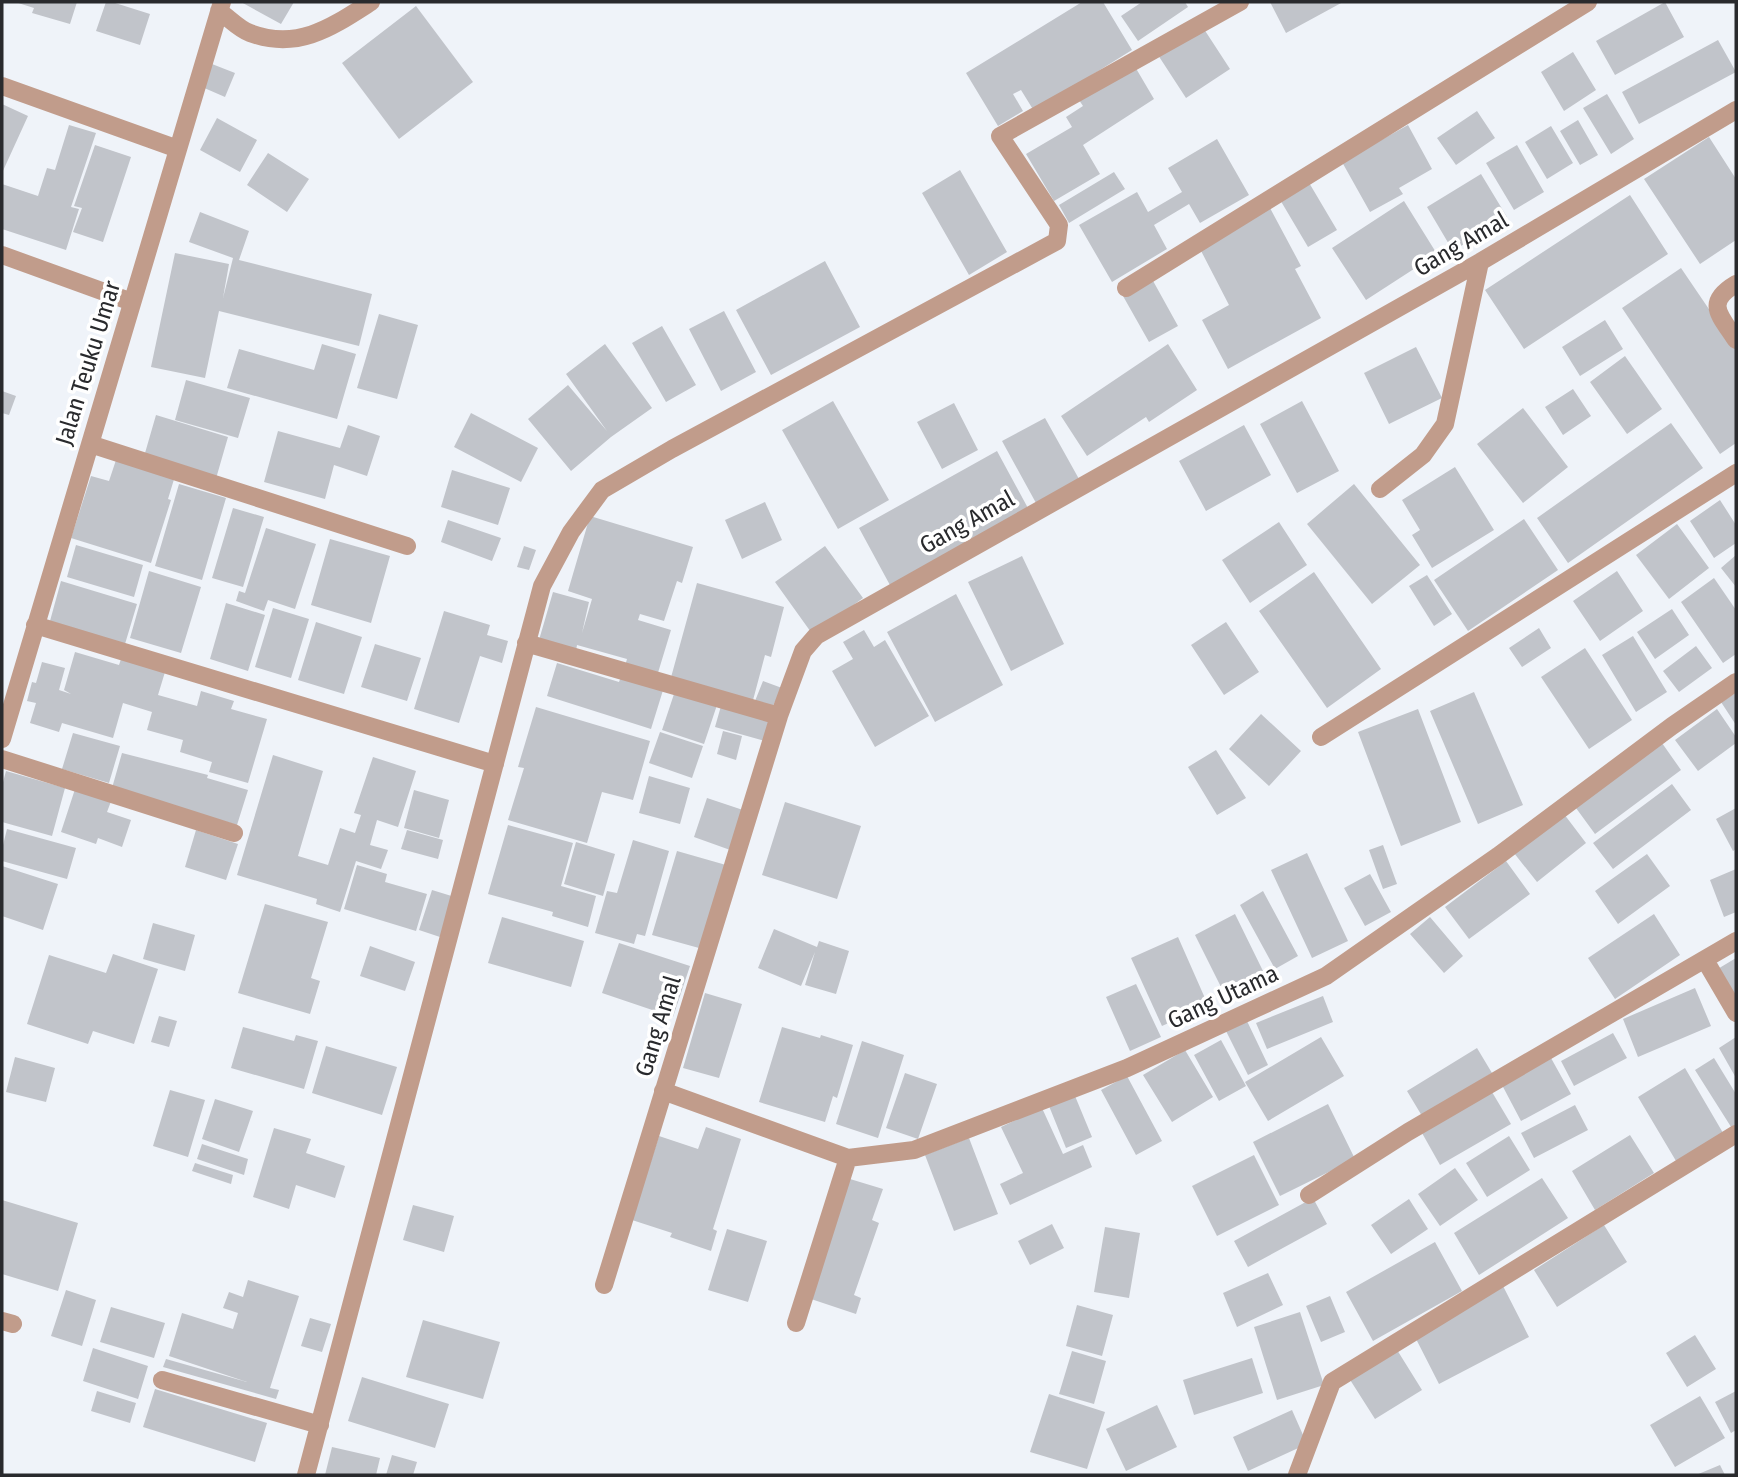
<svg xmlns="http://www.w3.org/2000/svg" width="1738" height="1477" font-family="'Fira Sans Condensed',sans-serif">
<rect width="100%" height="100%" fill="#eff3f9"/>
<path fill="#c1c4ca" d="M15 2H77L70 24 32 13 34 8Z
M106 2H112L150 14 140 45 96 31Z
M241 2H294L281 24Z
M1082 2H1103L1132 50 1034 111 1021 90 1013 94 1023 111 998 126 966 73Z
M1142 2H1185L1188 7 1138 41 1121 16Z
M1270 2H1343L1286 33Z
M1665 2 1684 37 1615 75 1596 41Z
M416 6 473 82 399 139 342 63Z
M1202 26 1230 69 1186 98 1158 55Z
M1718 40 1736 72 1639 124 1622 92Z
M1573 52 1596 90 1564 111 1541 72Z
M212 64 235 73 225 97 202 87Z
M1134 65 1154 99 1083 145 1100 174 1054 201 1026 154 1072 127 1066 117 1083 106 1079 100Z
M1607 94 1634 139 1611 154 1583 108Z
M2 104 28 116 2 173Z
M1477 111 1495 138 1456 165 1437 138Z
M217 118 257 140 240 172 200 150Z
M1578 120 1598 155 1580 165 1560 131Z
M69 125 96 133 71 207 79 209 66 250 2 229V184L38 196 47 168 55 170Z
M1408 125 1432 169 1399 188 1403 194 1370 212 1342 162Z
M1551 126 1573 163 1547 179 1525 142Z
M1709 137 1736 179V240L1700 264 1644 179Z
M1217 139 1249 195 1200 223 1189 204 1154 225 1167 249 1112 282 1079 225 1137 192 1148 212 1182 192 1168 168Z
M95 145 131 157 103 242 73 232 82 208 74 206Z
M1517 145 1544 192 1514 210 1486 163Z
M268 153 309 179 287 212 247 185Z
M960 170 1007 252 969 275 922 193Z
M1114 172 1125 189 1069 223 1059 205Z
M1481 174 1507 217 1453 251 1427 207Z
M1308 181 1337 230 1308 247 1279 198Z
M1630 195 1668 254 1524 349 1485 290Z
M1404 201 1437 254 1366 300 1332 248Z
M1269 206 1301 266 1295 269 1321 318 1228 369 1202 320 1229 305 1198 245Z
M200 212 249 231 239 260 372 294 359 346 219 311 205 378 151 367 175 253 229 264 223 298 233 258 189 242Z
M825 261 860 327 771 375 736 310Z
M1681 268 1736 349V443L1720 454 1622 308Z
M1152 279 1178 326 1149 342 1123 296Z
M724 311 756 372 721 391 689 329Z
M379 314 418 325 397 399 357 388Z
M1605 320 1623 349 1580 376 1562 347Z
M662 326 696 385 666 402 632 343Z
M322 344 356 354 337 419 227 388 239 349 314 370Z
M605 344 652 408 611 437 571 471 528 419 568 385 607 431 566 374Z
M1168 344 1197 390 1149 422 1146 417 1087 456 1061 416Z
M1416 347 1442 398 1389 424 1364 373Z
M1625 356 1662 409 1627 434 1590 382Z
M186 380 250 398 238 438 175 420Z
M1573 389 1591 416 1563 435 1545 407Z
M2 391 16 396 9 415 2 413Z
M833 401 889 500 838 529 782 430Z
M1302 401 1339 471 1297 493 1260 424Z
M954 403 978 450 942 469 917 422Z
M1523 408 1568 467 1523 503 1477 444Z
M471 413 538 448 521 482 454 447Z
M156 415 228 437 215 482 143 460Z
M1045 418 1079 479 1036 503 1002 441Z
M1671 423 1703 468 1568 563 1537 518Z
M348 425 380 436 367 476 334 465 325 499 264 482 278 431 340 448Z
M1244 425 1271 475 1206 511 1179 461Z
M997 451 1029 510 891 587 859 528Z
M117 457 175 476 168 499 171 500 151 563 71 538 91 476 109 481Z
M1455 467 1494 530 1432 568 1412 535 1420 530 1402 500Z
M452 470 510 488 498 525 441 507Z
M179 484 226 498 202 580 155 566Z
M1354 484 1420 565 1372 604 1307 524Z
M1720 500 1736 525V543L1714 558 1690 521Z
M765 502 782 540 742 559 725 520Z
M233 508 264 517 243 587 212 578Z
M590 516 693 547 682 583 677 581 664 621 640 614 638 620 671 630 657 676 625 666 627 659 577 645 576 651 539 640 553 592 589 602 582 633 592 599 568 591Z
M1524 519 1558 570 1468 631 1434 580Z
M448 520 501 538 492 561 441 542Z
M1279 522 1307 565 1250 603 1222 560Z
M1677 524 1709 568 1669 599 1636 555Z
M266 528 316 544 295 609 268 600 264 611 236 601 239 591 245 593Z
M330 539 390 556 371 623 311 605Z
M76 545 143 565 134 597 67 577Z
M524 546 536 550 529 570 517 567Z
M825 546 863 598 813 635 775 582Z
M1736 555V587L1721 568Z
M1022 556 1064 644 1011 671 968 582Z
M149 571 201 587 181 653 130 638Z
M1617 571 1643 611 1600 641 1573 601Z
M1314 572 1381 669 1327 708 1259 611Z
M1427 575 1452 614 1434 626 1409 586Z
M1714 578 1736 610V654L1723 663 1681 602Z
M61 581 137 604 125 644 50 621Z
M697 583 784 607 771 657 765 655 752 704 670 681Z
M956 594 1003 685 935 722 887 632Z
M226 603 265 615 248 671 210 659Z
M273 608 309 619 291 678 255 667Z
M1672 609 1689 635 1655 659 1637 632Z
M444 611 490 625 487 635 508 641 502 663 480 656 459 723 414 709Z
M316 622 362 637 344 694 298 680Z
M1226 622 1259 672 1224 695 1191 645Z
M1539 628 1551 648 1522 667 1509 648Z
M864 630 874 647 885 640 929 716 875 747 832 671 853 659 843 642Z
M1633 636 1667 692 1636 712 1602 655Z
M375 644 421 658 407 701 361 687Z
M1696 646 1712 668 1679 692 1663 671Z
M1585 648 1632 720 1589 749 1541 677Z
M75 652 119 665 121 659 165 672 158 695 197 706 201 691 234 701 231 709 267 719 248 783 209 772 212 762 180 752 183 740 147 730 152 712 123 703 113 738 62 723 59 732 30 723 36 703 27 701 32 682 36 683 42 662 65 668 59 690 71 694 64 690Z
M557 663 619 682 622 674 664 687 651 729 547 696Z
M763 681 782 688 773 706 755 701Z
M675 691 717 705 704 744 662 730Z
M1474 692 1523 805 1478 824 1430 711Z
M1736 693V725L1721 702Z
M721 706 771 721 765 741 715 727Z
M536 707 650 741 633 800 602 792 587 843 508 820 524 768 518 767Z
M1418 709 1461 822 1401 846 1358 732Z
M1717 709 1736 737V743L1698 771 1675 740Z
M1261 714 1301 751 1269 786 1229 749Z
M723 731 742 736 736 760 717 754Z
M660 732 703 746 692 778 649 763Z
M73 733 120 746 109 783 62 769Z
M1662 743 1681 770 1595 834 1576 808Z
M1216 750 1246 798 1217 815 1188 767Z
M122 753 208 775 207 778 248 790 237 825 112 788Z
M273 755 323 771 298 856 328 865 340 828 355 833 361 815 354 813 373 757 416 771 398 827 377 820 370 845 388 850 381 869 356 861 340 912 316 904 317 899 237 875Z
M6 771 65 788 52 836 2 822V786Z
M649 776 690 788 680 824 639 813Z
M77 783 113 796 107 812 131 820 122 847 98 838 96 844 61 832Z
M1672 784 1691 810 1613 869 1593 843Z
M414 790 449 800 439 838 404 828Z
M707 798 746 811 733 851 694 837Z
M785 802 861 826 837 899 762 875Z
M1736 808V849L1733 851 1716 819Z
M1564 814 1586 843 1537 882 1514 853Z
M508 825 573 843 561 886 596 896 588 927 552 916 553 912 488 894Z
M7 829 76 848 67 879 2 861V849Z
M196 830 238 844 226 880 185 867Z
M407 830 443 840 438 859 401 849Z
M633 840 669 851 645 936 637 934 634 944 595 933 607 891 617 893Z
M576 842 615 854 603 896 564 884Z
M1383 845 1397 884 1383 889 1369 850Z
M677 851 726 865 699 948 652 935Z
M1307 853 1348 941 1312 958 1271 870Z
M1647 854 1670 886 1618 924 1595 891Z
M1506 861 1530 894 1469 939 1445 907Z
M357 865 387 874 385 882 427 894 416 931 344 909Z
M2 866 58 884 43 930 2 916Z
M1736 869V912L1724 917 1710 880Z
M1370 874 1391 912 1365 926 1344 888Z
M432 890 458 898 446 939 419 930Z
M1263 891 1298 956 1275 969 1240 905Z
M265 904 328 922 311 978 320 981 310 1014 238 993Z
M1235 914 1263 971 1223 991 1195 935Z
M1654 914 1680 955 1615 999 1588 958Z
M502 917 584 941 571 987 488 963Z
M1430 917 1463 956 1444 973 1410 934Z
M153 923 195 935 185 971 143 959Z
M774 929 817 947 819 941 849 951 836 994 805 985 815 952 801 986 758 968Z
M1178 937 1208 1005 1162 1026 1131 958Z
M619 943 690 966 673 1017 602 993Z
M370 946 415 962 405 991 360 976Z
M113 954 158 969 134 1044 93 1031 88 1044 27 1024 49 955 106 973Z
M1736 958V1005L1716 970Z
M1136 984 1161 1037 1130 1051 1106 997Z
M1695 988 1711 1026 1638 1057 1623 1019Z
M705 993 742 1004 719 1078 683 1068Z
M1323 996 1333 1022 1267 1049 1256 1023Z
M159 1016 177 1021 169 1047 151 1042Z
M1247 1021 1268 1065 1248 1075 1226 1031Z
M243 1027 294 1041 296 1035 318 1041 304 1089 231 1068Z
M782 1027 820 1038 821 1035 853 1045 837 1098 833 1096 825 1122 759 1102Z
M1613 1033 1627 1058 1574 1086 1561 1061Z
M1321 1037 1344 1076 1268 1121 1245 1082Z
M1736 1037V1078L1719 1048Z
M1221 1040 1246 1086 1219 1101 1194 1055Z
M862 1041 904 1055 878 1138 836 1124Z
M326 1046 397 1067 382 1115 312 1093Z
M1477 1048 1492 1073 1422 1116 1407 1091Z
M1185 1050 1213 1097 1172 1122 1143 1075Z
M15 1057 55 1068 46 1102 6 1092Z
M1551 1058 1571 1094 1521 1121 1502 1085Z
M1714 1058 1736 1094V1128L1733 1130 1695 1070Z
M1685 1068 1726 1138 1679 1166 1638 1097Z
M905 1073 937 1084 918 1139 886 1128Z
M1127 1076 1162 1141 1136 1155 1101 1090Z
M170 1090 205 1100 188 1157 153 1146Z
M1492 1092 1511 1124 1440 1165 1422 1133Z
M1075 1096 1092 1137 1066 1148 1049 1106Z
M215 1099 253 1111 239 1152 202 1139Z
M1328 1104 1355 1159 1280 1196 1253 1142Z
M1575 1105 1588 1130 1534 1158 1521 1133Z
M1042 1108 1063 1154 1083 1145 1092 1167 1010 1205 1000 1184 1023 1173 1001 1127Z
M706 1127 741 1139 713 1229 717 1231 711 1251 670 1237 672 1233 632 1220 659 1136 698 1149Z
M274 1128 311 1139 306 1153 345 1166 335 1198 296 1185 289 1209 253 1197Z
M1630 1135 1654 1173 1595 1210 1572 1171Z
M1509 1136 1530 1170 1487 1197 1466 1163Z
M969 1138 998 1214 954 1231 925 1155Z
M202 1144 248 1159 244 1175 197 1159Z
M1254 1155 1279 1205 1217 1236 1192 1186Z
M195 1163 233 1175 231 1184 192 1171Z
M1455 1168 1478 1200 1440 1226 1418 1194Z
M1542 1178 1568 1218 1479 1275 1454 1233Z
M850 1179 883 1189 872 1220 879 1223 854 1295 861 1298 856 1314 811 1299Z
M1313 1198 1327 1224 1248 1267 1234 1241Z
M1409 1199 1428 1229 1391 1254 1371 1225Z
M2 1200 78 1223 58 1291 2 1274Z
M413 1205 454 1216 444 1252 403 1240Z
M1052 1224 1064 1248 1030 1265 1018 1241Z
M1604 1225 1627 1262 1557 1307 1534 1270Z
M1105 1227 1140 1233 1129 1298 1094 1292Z
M727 1229 767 1241 748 1302 708 1290Z
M1435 1242 1462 1291 1373 1341 1346 1292Z
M1268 1273 1283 1305 1237 1327 1223 1293Z
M248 1280 299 1296 270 1388 279 1390 276 1399 163 1367 166 1359 247 1382 169 1356 182 1313 233 1329 238 1313 223 1308 229 1292 243 1297Z
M1503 1286 1529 1337 1439 1384 1413 1333Z
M66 1290 96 1300 82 1346 51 1336Z
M1330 1296 1345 1332 1321 1342 1306 1306Z
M1077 1305 1113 1315 1102 1356 1066 1346Z
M111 1307 165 1323 154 1358 100 1342Z
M1300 1312 1324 1385 1277 1400 1254 1327Z
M310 1318 331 1324 322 1352 301 1346Z
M423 1320 500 1342 483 1399 406 1377Z
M1695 1335 1716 1369 1687 1387 1666 1353Z
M1394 1345 1422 1390 1375 1419 1347 1375Z
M93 1348 148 1366 138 1399 83 1381Z
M1072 1351 1106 1361 1094 1404 1059 1394Z
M1252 1358 1263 1393 1194 1415 1183 1380Z
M362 1377 449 1404 435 1448 348 1421Z
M155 1389 267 1423 255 1462 143 1427Z
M97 1391 136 1403 130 1423 91 1411Z
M1736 1391V1430L1731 1433 1715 1402Z
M1049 1394 1105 1412 1087 1469 1030 1452Z
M1700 1396 1725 1438 1675 1467 1650 1425Z
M1157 1405 1177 1447 1126 1471 1106 1429Z
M1292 1410 1307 1444 1248 1471 1233 1437Z
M332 1447 380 1458 376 1475H325Z
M392 1455 417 1462 413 1475H386Z
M1720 1465 1725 1475H1696Z"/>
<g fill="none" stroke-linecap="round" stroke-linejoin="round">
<path stroke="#c19c8b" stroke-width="18" d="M219 11C229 18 239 29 250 33 298 51 332 27 371 2
M2 86 178 149
M2 255 132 302
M1736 284C1704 303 1720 315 1736 340
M1126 288 1588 2
M90 444 407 546
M1380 489 1423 455 1445 424 1480 262
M35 625 495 764
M526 643 779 716
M1321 737 1736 473
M2 739 222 2
M2 759 234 833
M1705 960 1736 1013
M663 1091 848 1158 914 1150 1127 1068 1326 976 1498 856 1672 726 1736 682
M1309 1195 1408 1132 1736 941
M604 1285 779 716 803 651 816 636 1480 262 1736 110
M2 1321 13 1324
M796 1323 848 1158
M162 1380 320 1425
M306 1475 542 586 571 532 602 490 672 449 1057 241 1059 225 1000 136 1240 2
M1297 1475 1332 1382 1736 1134"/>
</g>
<g text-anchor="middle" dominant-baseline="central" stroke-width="7" stroke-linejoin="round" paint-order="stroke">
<g font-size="24" fill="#292a2d" stroke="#fff">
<text transform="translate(1461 244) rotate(-30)">Gang Amal</text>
<text transform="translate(88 363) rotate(-73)">Jalan Teuku Umar</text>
<text transform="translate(967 522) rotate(-29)">Gang Amal</text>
<text transform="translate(1223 997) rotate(-25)">Gang Utama</text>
<text transform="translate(658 1026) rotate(-73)">Gang Amal</text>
</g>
</g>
<rect width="1738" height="1477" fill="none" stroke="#292a2d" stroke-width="7"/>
</svg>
